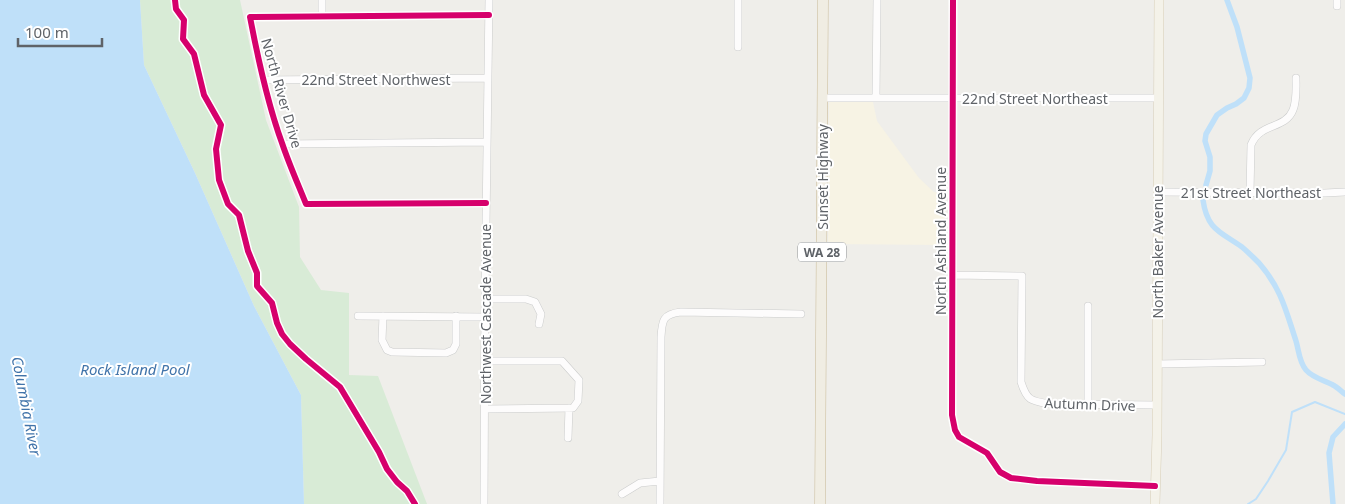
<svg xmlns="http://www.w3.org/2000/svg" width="1345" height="504" font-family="'Noto Sans',sans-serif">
<rect width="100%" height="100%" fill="#efeeea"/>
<path fill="#f7f3e4" d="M829 101 873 102 877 121 919 178 934 192 945 195 944 245 828 244Z"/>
<path fill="#d8ebd6" d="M140 0H240L266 120 299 207 300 257 321 290 349 293V375L378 376 427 504H304L301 395 254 306 195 173 144 65Z"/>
<path fill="#bfe0f9" d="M0 0H140L144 65 195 173 254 306 301 395 304 504H0Z"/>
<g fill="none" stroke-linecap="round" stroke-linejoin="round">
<path stroke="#bfe0f9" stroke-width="2" d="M1248 504 1256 499 1268 481 1286 450 1292 412 1315 402 1345 414"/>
<path stroke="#bfe0f9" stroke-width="5.5" d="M1206 185 1210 171V157L1205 141 1206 134 1217 115 1227 108 1236 104 1244 98 1249 88 1250 78 1237 27 1227 0
M1203 200C1207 230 1221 232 1242 247 1248 252 1254 258 1259 263 1281 288 1286 311 1296 341 1299 351 1299 362 1306 370 1313 378 1324 380 1333 385 1337 387 1341 391 1345 394
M1333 504 1329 453 1333 437 1345 424"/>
<defs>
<path id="minor" d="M953 0 952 415 955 430 959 437 987 453 1000 472 1011 478 1037 481 1155 486
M1337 6V0
M322 17V0
M738 47V0
M263 80 488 78
M876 97 877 0
M823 98H1158
M282 144 487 142
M1158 192 1325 193 1345 192
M1250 192 1251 145C1260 122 1285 130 1293 110 1297 100 1296 88 1296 78
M486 203 306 204C298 184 289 164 282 143 267 102 258 59 250 17L489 15
M953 275 1022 276 1021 382C1027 401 1031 401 1050 404L1157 405
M485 299H526L535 302 541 314 539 324
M358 316 485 317
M383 316 382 340 387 350 392 352 446 353 453 350 456 344V316
M1157 364 1262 362
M1088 404V306
M485 409 573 408 578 401 579 380 562 361H485
M568 438 569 408
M622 494 640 483 660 481
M484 504 485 299 489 0
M660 504 661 337C662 320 663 314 681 312L801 314"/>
<path id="major" d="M1155 504 1157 435 1159 0"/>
<path id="highway" d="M820 504 823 0"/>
</defs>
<use href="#minor" stroke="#cbcccc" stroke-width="8"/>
<use href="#major" stroke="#d7ceb8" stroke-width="10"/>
<use href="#highway" stroke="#c8b996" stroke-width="11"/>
<use href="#minor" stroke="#fdfcfc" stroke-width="7"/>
<use href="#major" stroke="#f4f2e9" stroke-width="9"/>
<use href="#highway" stroke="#f0ede3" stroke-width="10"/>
<defs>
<path id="cycleway" d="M175 0 176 9 184 20 183 39 194 54 204 95 221 125 216 149 219 180 228 204 239 215 248 251 257 273V286L272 303 277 323 282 334 290 344 306 359 340 387 379 452 387 469 397 482 407 491 415 504
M953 0 952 415 955 430 959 437 987 453 1000 472 1011 478 1037 481 1155 486
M486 203 306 204C298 184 289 164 282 143 267 102 258 59 250 17L489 15"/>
</defs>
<use href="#cycleway" stroke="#fff" stroke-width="9"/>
<use href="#cycleway" stroke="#d6006c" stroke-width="6"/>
</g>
<g text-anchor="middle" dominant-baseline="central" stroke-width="4" stroke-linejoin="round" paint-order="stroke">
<rect fill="#fff" stroke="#8f9295" stroke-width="1" x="798" y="242.5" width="48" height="19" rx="4"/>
<g font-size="12" font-weight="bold" fill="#5f6368">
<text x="822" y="252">WA 28</text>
</g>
<g font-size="14" fill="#5f6368" stroke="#fff">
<text x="376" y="79">22nd Street Northwest</text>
<text transform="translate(282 93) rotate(74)">North River Drive</text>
<text x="1035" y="98">22nd Street Northeast</text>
<text transform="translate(822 177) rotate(-90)">Sunset Highway</text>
<text x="1251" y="192">21st Street Northeast</text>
<text transform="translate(940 241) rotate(-90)">North Ashland Avenue</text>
<text transform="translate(1157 252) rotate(-90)">North Baker Avenue</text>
<text transform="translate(485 314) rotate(-90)">Northwest Cascade Avenue</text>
<text transform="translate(1090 404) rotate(2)">Autumn Drive</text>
</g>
<g font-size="15" font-style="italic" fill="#4174aa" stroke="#fff">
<text x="135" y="369">Rock Island Pool</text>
<text transform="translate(27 406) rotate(79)">Columbia River</text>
</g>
</g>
<path d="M18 38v8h84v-8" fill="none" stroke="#5f6368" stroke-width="2.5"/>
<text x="25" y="38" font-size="15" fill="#5f6368" stroke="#ffffff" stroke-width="4" paint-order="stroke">100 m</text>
</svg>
